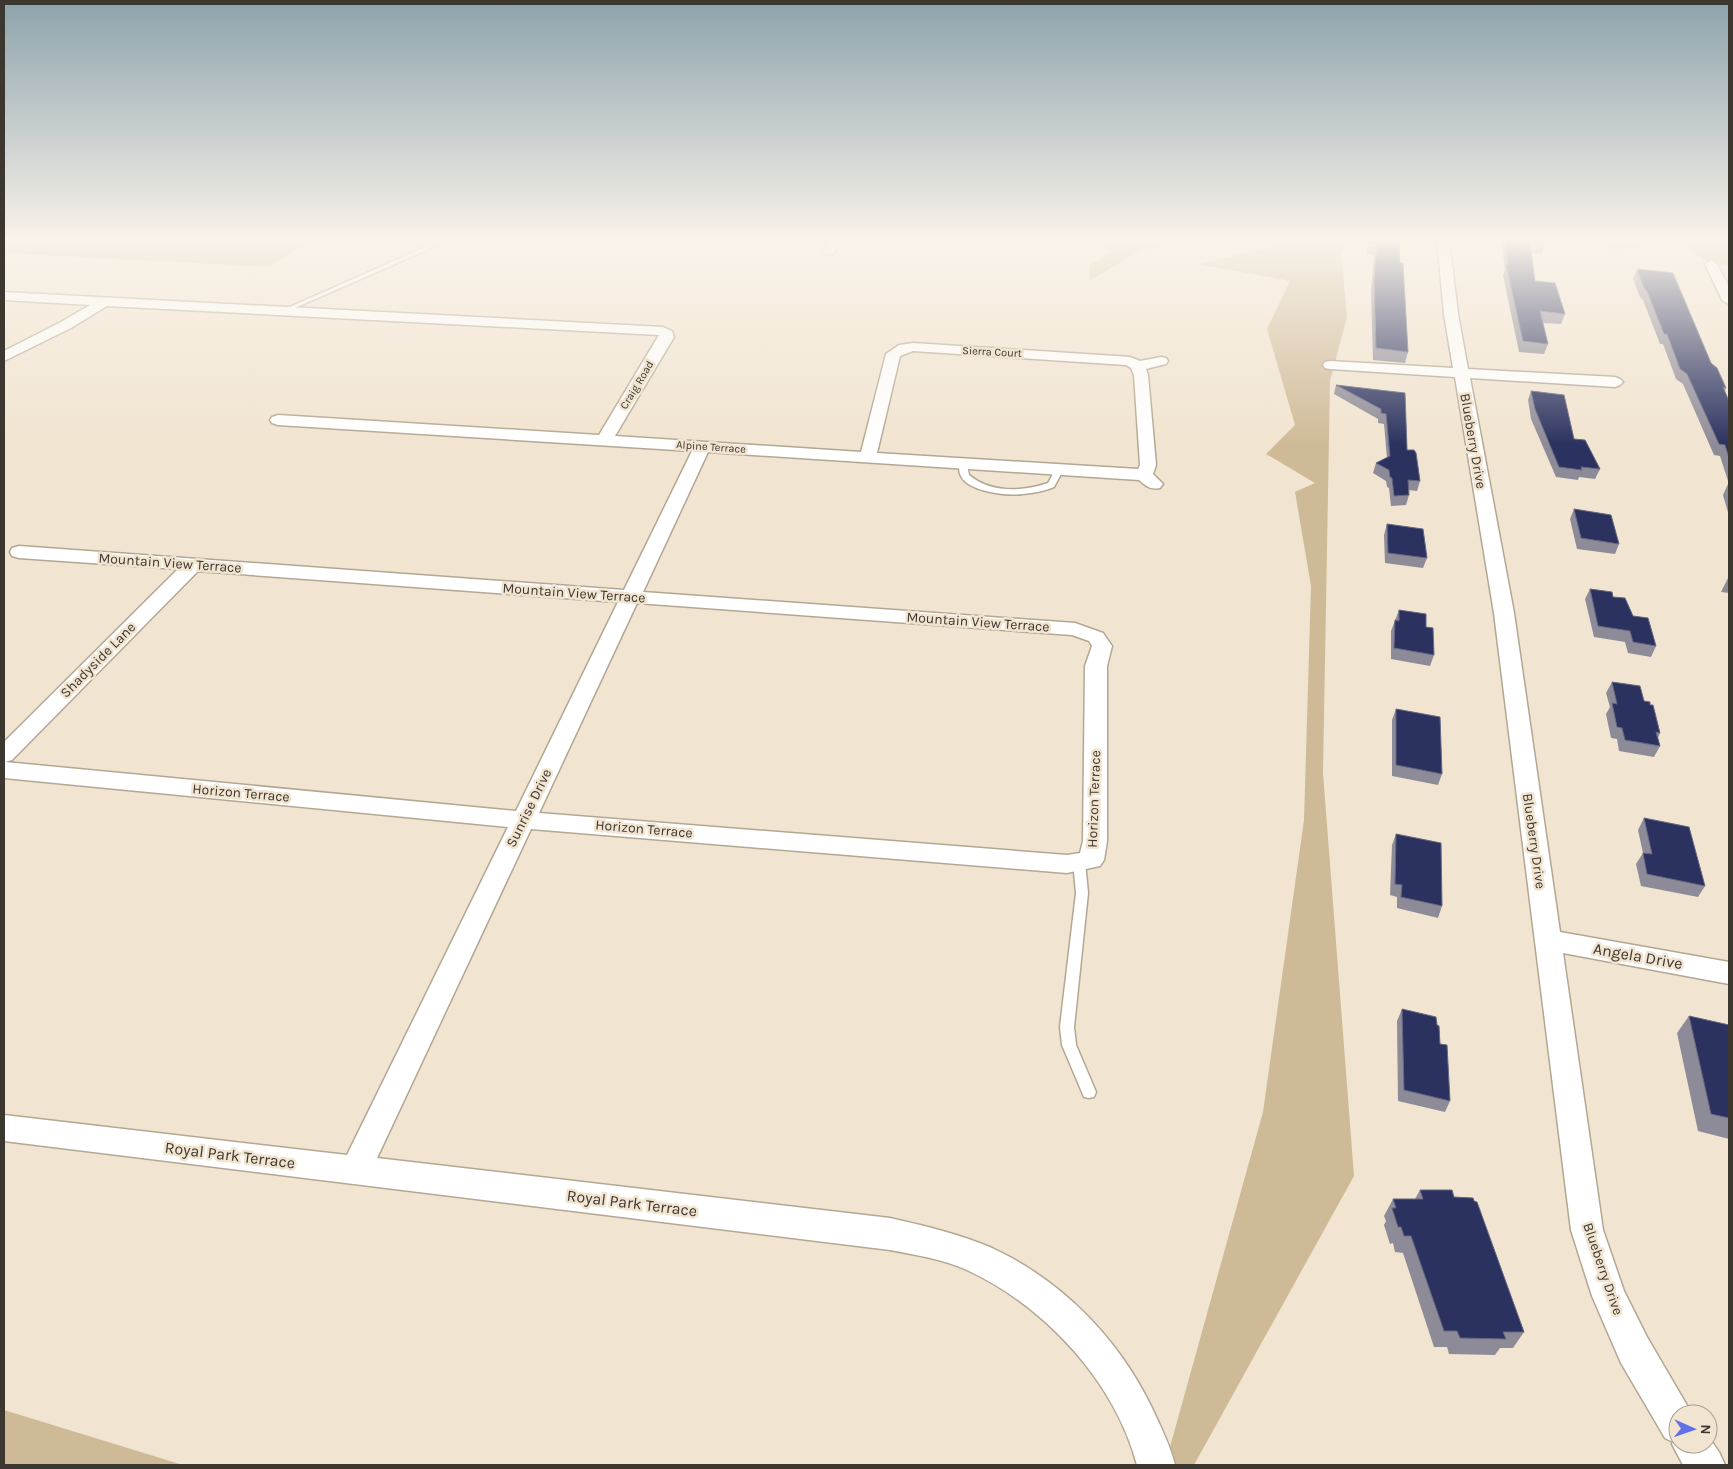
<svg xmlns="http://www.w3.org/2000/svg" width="1733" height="1469" font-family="Karla,sans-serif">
<rect width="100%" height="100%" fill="#f1e4d0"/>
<path fill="#cfba97" d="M71 239H310L305 244 269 267 4 253V242L61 244Z
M1088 239H1201L1200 241 1141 250 1089 281 1090 265 1111 252Z
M1307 239H1359L1341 251 1347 317 1330 381 1323 773 1354 1176 1194 1465H1165L1263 1112 1304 820 1311 586 1295 492 1315 483 1266 454 1295 425 1267 329 1290 281 1197 264Z
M1606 239H1729V265L1711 264 1677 241 1614 250Z
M4 1410 183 1465H4Z"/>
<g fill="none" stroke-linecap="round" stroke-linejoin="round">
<defs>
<path id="lane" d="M443 239H452L288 311 283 310Z
M963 461 967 464 969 475C990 493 1022 492 1048 483L1052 476V470L1056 467 1060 470V476L1054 487C1044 491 1034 493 1023 494 1008 496 968 492 961 476 959 473 959 467 959 464Z
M1079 857 1083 859 1085 862 1088 893 1074 1027 1076 1045 1096 1092 1094 1097 1089 1098 1084 1097 1062 1045 1060 1027 1076 893 1073 862 1075 859Z"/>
<path id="street" d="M831 239H843L833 254H825L823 251Z
M1174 239H1186V240L1180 244 1176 243Z
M1437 239H1449L1458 314 1468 369 1615 377 1620 379 1623 382 1620 385 1615 387 1470 378 1514 613 1560 932 1729 962V984L1563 953 1603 1230 1624 1291 1647 1337 1692 1414H1678V1444H1708V1436L1719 1452 1725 1465H1683L1672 1444 1673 1442 1665 1438 1621 1363 1592 1296 1571 1230 1494 613 1455 377 1330 369 1325 368 1323 365 1325 362 1330 361 1453 368 1444 314Z
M1711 260 1717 264 1729 287V304L1722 300 1705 264Z
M4 292 663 327 672 331 674 337 615 436 861 452 886 354 899 345 913 343 1116 356 1130 357 1140 361 1161 357 1166 358 1168 361 1166 364 1146 369 1148 375 1156 465 1153 474 1163 484 1160 488C1150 490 1146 486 1139 480L708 452 643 592 1075 623 1103 633 1112 646 1107 666V841L1104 860 1100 866 1067 873 531 829 377 1158 890 1218C925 1226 959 1234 992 1248 1061 1280 1118 1338 1151 1406 1160 1425 1170 1445 1175 1465H1137C1115 1382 1045 1306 967 1270 943 1259 916 1255 890 1250L4 1141V1115L347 1155 508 827 4 778V742L178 569 19 558 12 556 10 552 12 548 19 546 624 590 692 451 278 425 272 423 270 420 272 417 278 415 599 435 659 335 107 306 71 328 4 361V351L61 322 90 305 4 300ZM913 351 1126 365 1131 368 1134 375 1140 465 1138 469 877 453 900 356ZM198 571 618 602 516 811 5 762 12 760ZM637 603 1072 635 1089 641 1092 646 1085 666 1083 841 1080 853 1067 855 539 813Z"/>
</defs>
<use href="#lane" stroke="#b3a794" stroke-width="3"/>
<use href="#street" stroke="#b3a794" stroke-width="3"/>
<use href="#lane" fill="#fff" fill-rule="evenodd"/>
<use href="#street" fill="#fff" fill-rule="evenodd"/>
</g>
<path fill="#8e8b98" d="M1368 239H1399L1400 263 1408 352 1405 363 1373 360 1371 291 1374 255 1367 254Z
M1501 239H1543L1545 245 1542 254 1531 253 1535 281 1565 314 1561 324 1543 323 1548 344 1544 354 1519 352 1503 275 1505 270Z
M1638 269 1711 363 1726 388 1725 391 1729 401V516L1723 495 1728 484H1729L1720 456 1714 455 1683 384 1676 379 1663 344H1660L1643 300 1640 297 1633 279 1637 270Z
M1336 385 1405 393 1407 450 1420 481 1417 491 1408 490 1409 495 1406 505 1391 506 1389 488 1387 487 1386 481 1373 473 1376 463 1387 458 1384 424 1378 423V419L1334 394Z
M1531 391 1600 469 1595 479 1579 477 1578 480 1556 477 1531 419 1528 400Z
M1574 509 1619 544 1615 554 1577 549 1570 519Z
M1387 524 1427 558 1423 568 1385 563 1384 535Z
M1729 576V593L1721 592Z
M1590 589 1613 597 1633 616 1656 646 1651 657 1628 653 1625 642 1594 637 1585 599Z
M1399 610 1426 627 1434 655 1430 666 1391 659V631Z
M1612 682 1644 701 1660 733 1658 738 1660 746 1654 757 1619 751 1617 739 1611 738 1606 714 1610 707 1606 693Z
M1396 709 1442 774 1438 785 1392 776V720Z
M1644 818 1705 886 1698 897 1641 886 1636 864 1643 853 1638 830Z
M1396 834 1442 906 1438 918 1397 908V897L1390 895 1392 845Z
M1402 1009 1437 1025 1450 1101 1445 1112 1398 1101 1397 1021Z
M1689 1016 1729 1025V1139L1698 1131 1677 1033Z
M1420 1190 1454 1197 1524 1332 1513 1348H1500L1495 1355 1449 1354 1447 1347H1434L1403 1253 1395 1252 1393 1243 1390 1244 1384 1225 1386 1221 1384 1216 1393 1199H1415Z"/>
<path fill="#2b325f" stroke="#666781" d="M1369 239H1399L1400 263H1403L1408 352 1376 348 1374 280 1377 245 1369 244Z
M1505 239H1543L1545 245 1530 243 1535 281 1555 283 1565 314 1540 311 1548 344 1523 341 1506 265H1508Z
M1638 269 1673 273 1711 363 1717 368 1726 388 1723 387 1729 401V458L1725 445 1719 444 1687 374 1680 369 1667 334H1664L1647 291 1644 288 1637 270H1639Z
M1336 385 1405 393 1407 450H1414L1416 453 1420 481 1408 480 1409 495 1394 496 1392 478 1390 477 1389 470 1376 463 1390 456 1386 414 1381 413V409Z
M1531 391 1564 395 1574 439 1585 440 1600 469 1581 467 1582 470 1559 467 1535 409Z
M1574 509 1611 515 1619 544 1581 538Z
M1387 524 1423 529 1427 558 1388 553Z
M1590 589 1612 592 1613 597 1625 598 1633 616 1648 618 1656 646 1633 642 1630 631 1598 626Z
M1399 610 1426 614V627L1433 628 1434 655 1394 648 1395 620 1399 621Z
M1612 682 1640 686 1644 701 1650 702V705H1653L1660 733 1656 732 1660 746 1625 740 1622 728 1617 727 1612 703 1617 704Z
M1396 709 1440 717 1442 774 1396 765Z
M1644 818 1689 827 1705 886 1647 874 1643 853 1652 854Z
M1396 834 1441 843 1442 906 1401 897 1402 885 1395 884Z
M1402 1009 1436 1017 1437 1025 1439 1026 1440 1044 1447 1045 1450 1101 1404 1090Z
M1689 1016 1729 1025V1118L1711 1114Z
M1420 1190H1452L1454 1197 1473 1198 1474 1201 1477 1202 1524 1332H1503L1506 1339 1460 1338 1457 1331H1444L1411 1236H1404L1401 1227H1398L1392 1208H1396L1393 1199H1423Z"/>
<linearGradient id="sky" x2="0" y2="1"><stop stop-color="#8da2ac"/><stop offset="0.54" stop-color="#f9f3ea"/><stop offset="1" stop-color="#f9f3ea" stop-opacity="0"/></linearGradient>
<rect width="1733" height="445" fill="url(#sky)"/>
<g text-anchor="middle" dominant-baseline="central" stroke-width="5" stroke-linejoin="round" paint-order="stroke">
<g font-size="11" fill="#3c372f" stroke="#f1e4d0">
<text transform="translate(992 352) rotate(3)">Sierra Court</text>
<text transform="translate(637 385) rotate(-59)">Craig Road</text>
<text transform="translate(711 447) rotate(4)">Alpine Terrace</text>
</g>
<g font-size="14" fill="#3c372f" stroke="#f1e4d0">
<text transform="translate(1473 441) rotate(80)">Blueberry Drive</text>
<text transform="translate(170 563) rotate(4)">Mountain View Terrace</text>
<text transform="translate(574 593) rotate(4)">Mountain View Terrace</text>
<text transform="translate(978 622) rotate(4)">Mountain View Terrace</text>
<text transform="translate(98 660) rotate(-45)">Shadyside Lane</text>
<text transform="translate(241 793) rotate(5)">Horizon Terrace</text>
<text transform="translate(1094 799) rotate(-88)">Horizon Terrace</text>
<text transform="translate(529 808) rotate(-64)">Sunrise Drive</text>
<text transform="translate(644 829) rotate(5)">Horizon Terrace</text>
<text transform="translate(1534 841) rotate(82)">Blueberry Drive</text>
<text transform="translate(1603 1269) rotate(71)">Blueberry Drive</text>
</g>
<g font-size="16" fill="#3c372f" stroke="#f1e4d0">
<text transform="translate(1638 956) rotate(10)">Angela Drive</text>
<text transform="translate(230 1155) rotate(7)">Royal Park Terrace</text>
<text transform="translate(632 1203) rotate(7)">Royal Park Terrace</text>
</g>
</g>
<rect width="1733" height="1469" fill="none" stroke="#3c372f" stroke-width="10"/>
<g transform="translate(1693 1429) rotate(92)"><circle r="24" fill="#f1e4d0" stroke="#a99f90"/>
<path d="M0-4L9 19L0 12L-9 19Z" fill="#6070e8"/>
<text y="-8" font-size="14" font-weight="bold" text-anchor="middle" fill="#3c372f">N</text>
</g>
</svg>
